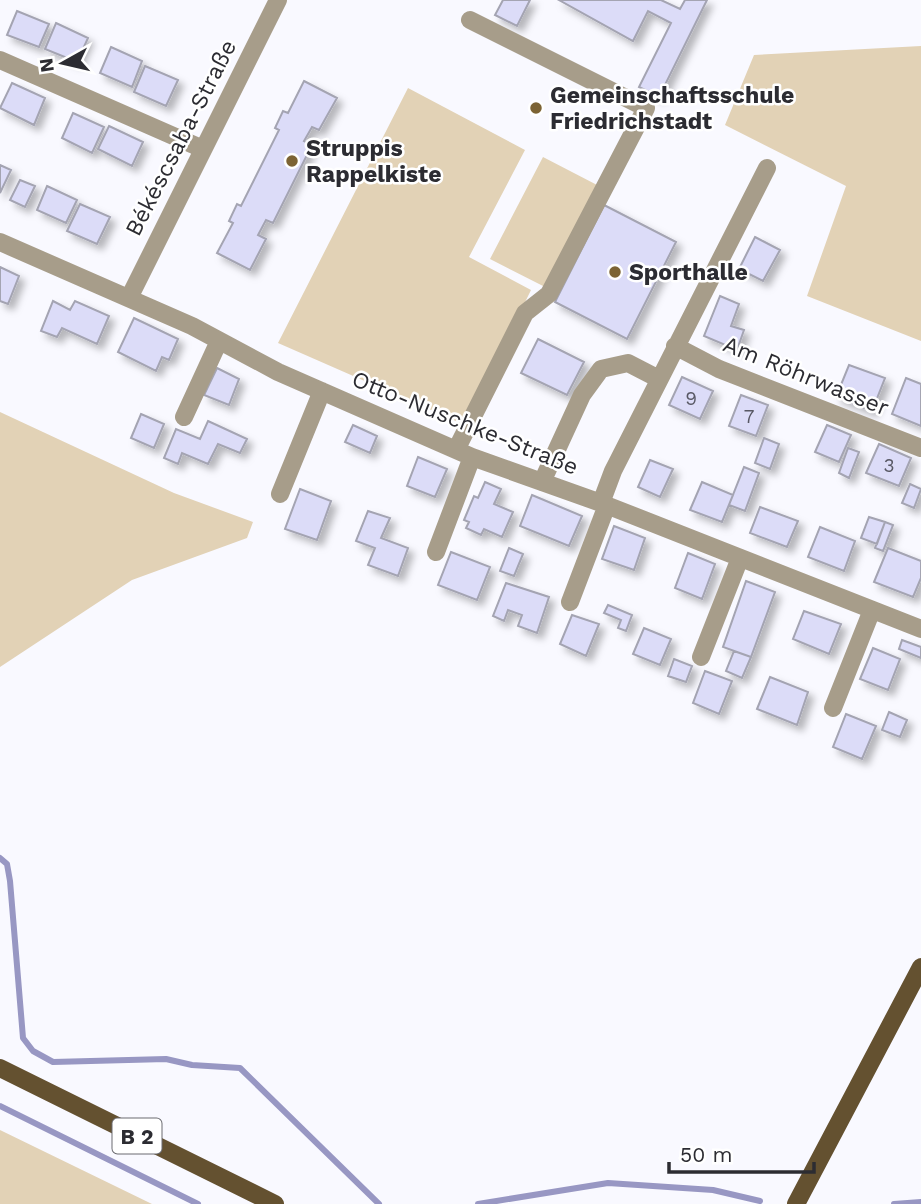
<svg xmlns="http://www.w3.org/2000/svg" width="921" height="1204" font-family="'Work Sans',sans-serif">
<defs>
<filter id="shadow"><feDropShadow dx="5.5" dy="5.5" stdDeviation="3.5" flood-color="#0004"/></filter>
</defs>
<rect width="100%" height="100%" fill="#f9f9ff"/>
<path fill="#e2d2b6" d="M921 46V341L807 296 846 186 725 125 754 55Z
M408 88 525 150 469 257 531 290 465 425 278 343Z
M543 157 599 186 547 288 490 259Z
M0 412 174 493 253 522 247 538 132 580 0 667Z
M0 1130 152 1204H0Z"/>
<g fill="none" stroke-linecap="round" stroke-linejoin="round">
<path stroke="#9897c3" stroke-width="6" d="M0 858 7 864 10 881 23 1038 33 1051 53 1062 166 1059 192 1065 240 1068 379 1204
M0 1106 198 1204
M478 1204 608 1183 713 1190 760 1201
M894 1204 921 1202"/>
</g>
<path fill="#dcdcf8" stroke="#a4a4b2" stroke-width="2" filter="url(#shadow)" d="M503 0H530L517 26 495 15Z
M559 0H661L680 9 685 0H707L659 97 639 87 671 23 648 11 633 41Z
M17 11 49 24 39 47 7 35Z
M56 23 88 38 77 62 45 49Z
M111 47 142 61 132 87 100 73Z
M145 66 178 80 166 106 134 92Z
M304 81 337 98 319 130 312 127 304 141 312 145 273 223 266 220 258 235 266 239 250 270 217 253 233 223 229 221 237 204 241 206 279 130 275 128 283 111 288 113Z
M12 83 45 98 34 125 0 108Z
M73 113 104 127 92 153 62 138Z
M109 126 143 142 132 166 98 149Z
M0 165 11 170 0 193Z
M20 180 35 186 25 207 10 200Z
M47 186 77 200 66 223 37 210Z
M80 204 110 217 97 244 67 231Z
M604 205 676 242 627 339 555 302Z
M755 237 780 250 763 281 739 269Z
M0 267 19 276 8 304 0 301Z
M720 296 739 304 731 326 744 330 737 350 704 336Z
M53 301 70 310 75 301 109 316 97 344 62 328 57 337 41 331Z
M134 318 178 339 169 360 162 357 156 371 118 352Z
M538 339 584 362 567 395 521 373Z
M849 365 885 378 872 411 836 397Z
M217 368 239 379 229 405 204 395Z
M682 377 713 391 700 419 669 405Z
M906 378 921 384V426L892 414Z
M741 395 768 405 756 436 729 426Z
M141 414 164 424 154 448 131 438Z
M208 421 247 439 240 453 218 444 208 464 182 453 178 464 164 458 176 429 200 439Z
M353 425 377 436 370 453 345 442Z
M827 425 851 435 839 462 815 452Z
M764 438 779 444 770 469 755 463Z
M879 444 911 458 899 486 866 473Z
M848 448 859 452 849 478 839 473Z
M418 457 447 469 435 497 407 486Z
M650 460 673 469 660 497 638 487Z
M744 467 759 473 745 511 729 505Z
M485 482 501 489 494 504 513 512 502 537 484 529 481 535 466 528 469 522 464 520 474 496 478 498Z
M702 482 733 495 722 522 690 510Z
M910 484 921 489 914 508 902 503Z
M300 489 331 501 317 540 285 529Z
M532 495 582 516 569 546 520 526Z
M760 507 798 521 787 547 750 533Z
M368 511 390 518 381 538 408 548 398 576 368 565 375 548 356 541Z
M869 517 885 522 877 544 861 538Z
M885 522 893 525 883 551 875 548Z
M614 526 645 538 634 570 602 559Z
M820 527 855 541 844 571 808 557Z
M509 548 523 554 514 576 500 571Z
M888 548 921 561V578L913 597 874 582Z
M451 552 490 567 477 600 438 585Z
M688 553 715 564 702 599 675 588Z
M746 581 775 592 751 657 723 647Z
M506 583 549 597 537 633 518 626 522 615 508 610 504 621 493 616Z
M608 605 632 615 626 631 618 628 621 620 604 613Z
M804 611 841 624 829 654 793 639Z
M572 615 599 624 586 656 560 644Z
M644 628 671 639 660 665 633 654Z
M902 640 921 647V658L899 649Z
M873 648 900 659 888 690 860 679Z
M734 651 751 657 742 678 726 671Z
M674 659 692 666 686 682 668 676Z
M705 671 732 681 719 714 693 703Z
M770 677 808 692 797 725 757 709Z
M889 712 907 720 900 737 882 730Z
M846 714 876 726 862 759 833 747Z"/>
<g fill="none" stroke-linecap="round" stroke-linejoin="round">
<path stroke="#a79d8a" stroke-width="18" d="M0 60 203 149
M0 242 192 326 278 372 472 457 601 503 921 629
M129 298 278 0
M675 346 719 369 921 448
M184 417 219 341
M456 450 525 313 549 294 646 108 470 20
M542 482 582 395 601 369 628 363 659 379
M280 494 322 391
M601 503 613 471 767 168
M436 552 472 457
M570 602 607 505
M701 657 740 558
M833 708 872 610"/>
<path stroke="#645130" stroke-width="18" d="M0 1068 275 1204
M796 1204 921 967"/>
</g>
<g fill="#7c6334" stroke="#fff" stroke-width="2.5">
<circle cx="536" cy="108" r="7"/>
<circle cx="292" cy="161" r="7"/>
<circle cx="615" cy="272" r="7"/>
</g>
<g text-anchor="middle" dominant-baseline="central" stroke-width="5" stroke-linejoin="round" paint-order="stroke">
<g font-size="19" fill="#585864">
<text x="691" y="398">9</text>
<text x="749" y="416">7</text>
<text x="889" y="465">3</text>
</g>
<rect fill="#fff" stroke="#6b6b70" stroke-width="2" x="112.5" y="1118.5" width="49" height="35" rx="5"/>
<g font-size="21" font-weight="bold" fill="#2c2c32">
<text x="137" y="1136">B 2</text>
</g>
<g font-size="23" font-weight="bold" fill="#2c2c32" stroke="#fff" text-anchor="start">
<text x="550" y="95">Gemeinschaftsschule<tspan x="550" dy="26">Friedrichstadt</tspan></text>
<text x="306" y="148">Struppis<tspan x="306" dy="26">Rappelkiste</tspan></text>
<text x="629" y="272">Sporthalle</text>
</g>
<g font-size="23" fill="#2c2c32" stroke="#fff">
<text transform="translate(181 138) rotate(-63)">Békéscsaba-Straße</text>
<text transform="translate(806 376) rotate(22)">Am Röhrwasser</text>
<text transform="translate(465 423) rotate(22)">Otto-Nuschke-Straße</text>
</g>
</g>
<g transform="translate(63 63) rotate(262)" stroke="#ffffff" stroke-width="5" paint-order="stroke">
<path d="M0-5L12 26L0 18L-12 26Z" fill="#2c2c32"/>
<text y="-10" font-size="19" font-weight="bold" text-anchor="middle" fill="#2c2c32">N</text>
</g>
<path d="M669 1162v10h145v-10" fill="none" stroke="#2c2c32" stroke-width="3.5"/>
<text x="680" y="1162" font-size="21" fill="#2c2c32" stroke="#ffffff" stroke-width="5" paint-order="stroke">50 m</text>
</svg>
